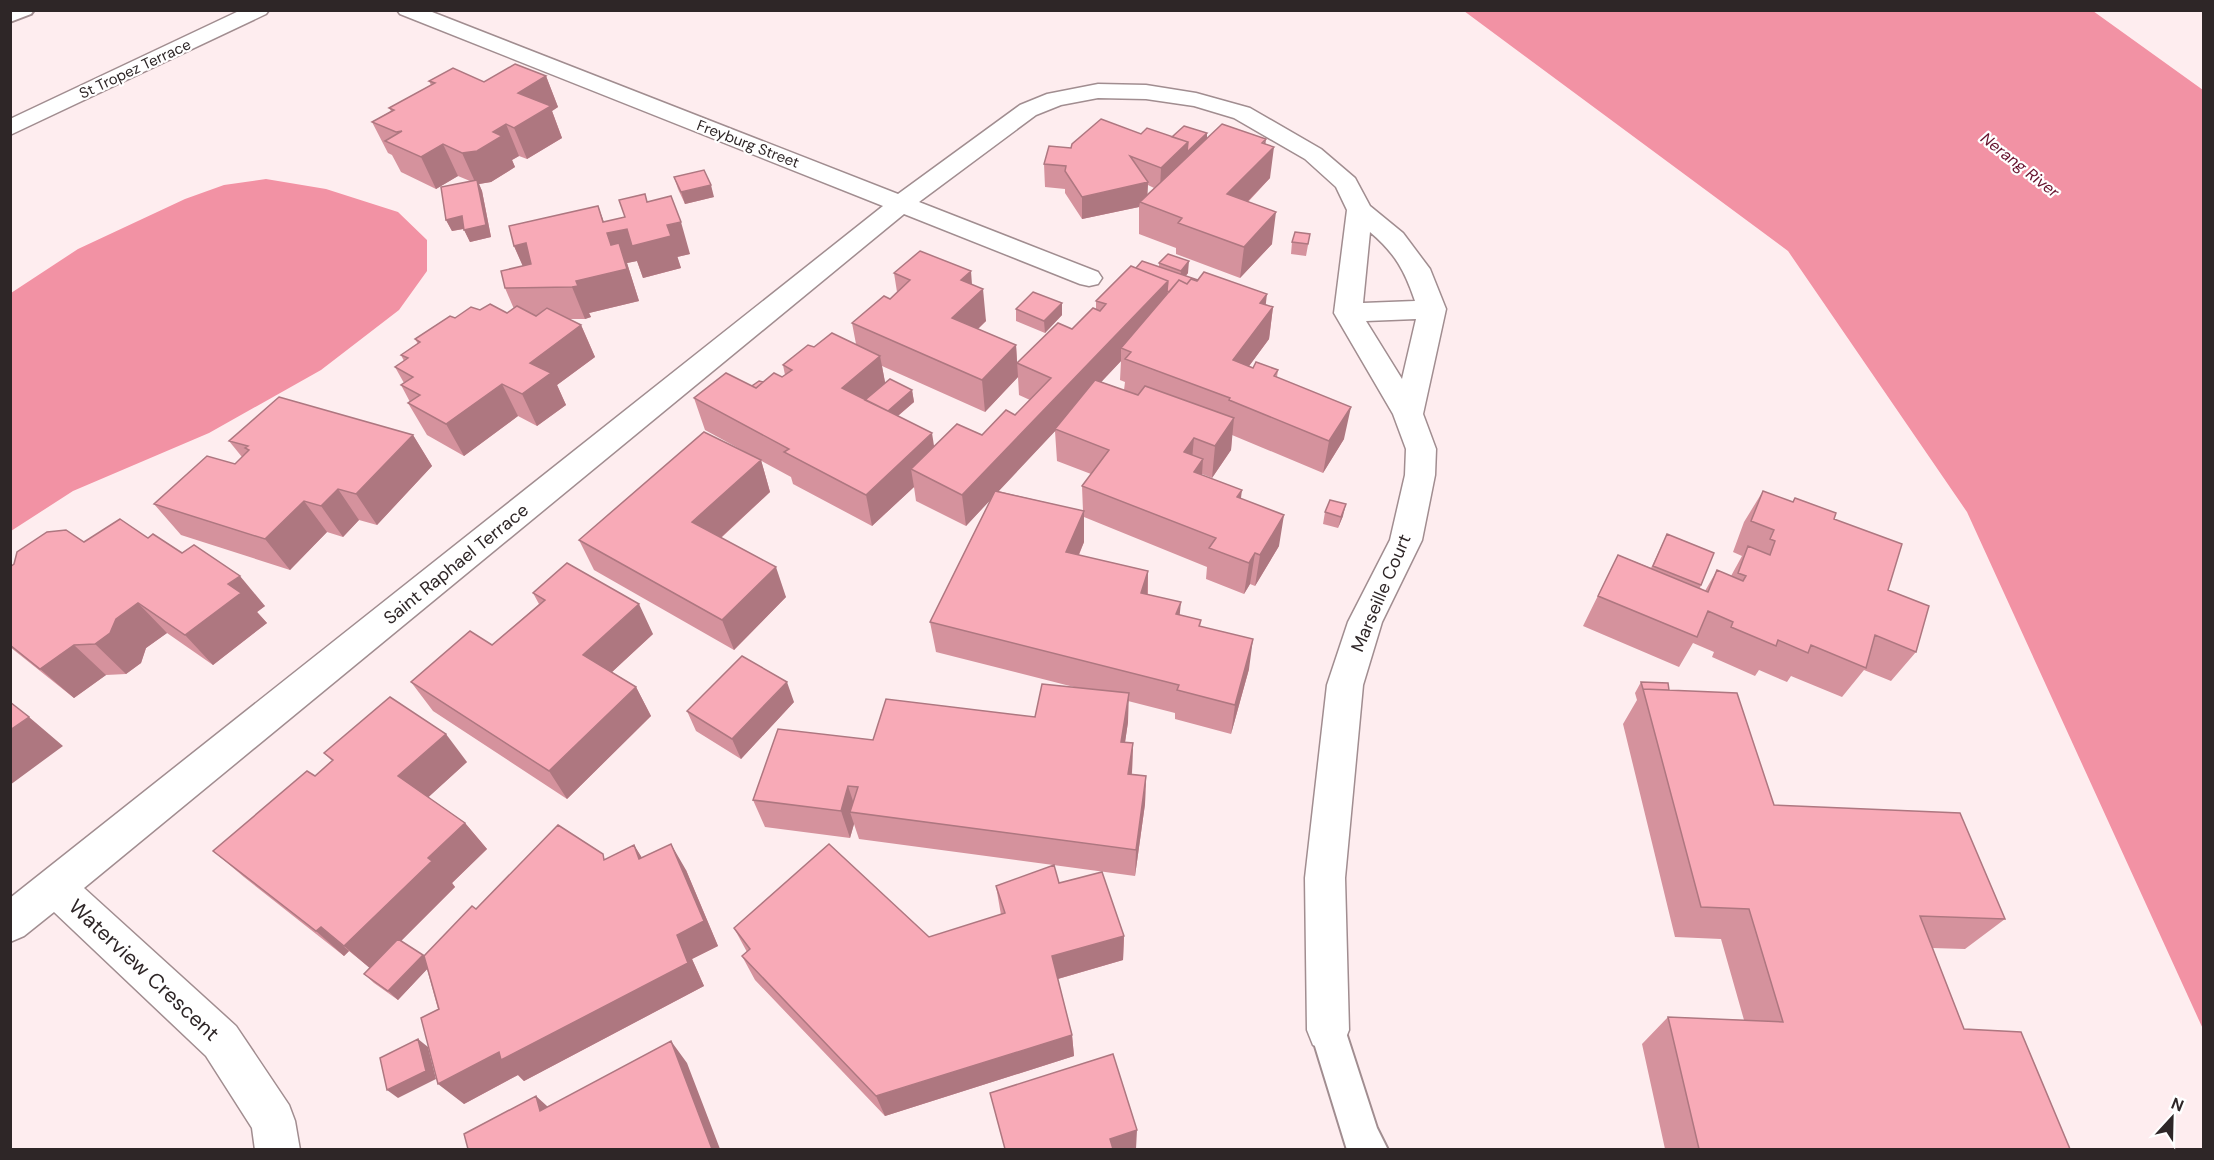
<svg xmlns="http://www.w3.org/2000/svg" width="2214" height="1160" font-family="'DM Sans',sans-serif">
<rect width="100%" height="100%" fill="#feedef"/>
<path fill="#f292a4" d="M1464 11H2093L2203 90V1029L1967 512 1788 251Z
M266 179 326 189 398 212 427 240V271L399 310 321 370 209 433 73 491 11 531V293L78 249 185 199 224 185Z"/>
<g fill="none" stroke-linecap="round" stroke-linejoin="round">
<defs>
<path id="service" d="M10 10H34L31 14 10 22Z
M1328 1012 1341 1017 1377 1128 1388 1150H1347L1310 1030 1315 1017Z"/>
<path id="minor" d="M241 10H269L266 14 10 135V119Z
M397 10H427L898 194 1020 105 1047 94 1098 84 1146 85 1196 93 1250 108 1321 149 1355 178 1370 206 1403 233 1430 269 1446 309 1423 414 1436 449 1435 475 1422 540 1382 622 1363 685 1345 878 1349 1030 1343 1045 1328 1051 1313 1045 1307 1030 1305 878 1327 685 1348 622 1390 540 1405 475 1406 449 1393 414 1334 313 1347 210 1336 187 1305 159 1234 118 1194 106 1146 99 1098 98 1061 105 1036 115 919 202 1098 272 1102 278 1098 284 1089 286 1080 284 904 214 84 888 236 1026 289 1105 295 1121 300 1150H255L252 1128 206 1056 54 912 24 936 10 942V898L883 206 400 14ZM1370 232C1395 253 1405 271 1415 301L1363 303ZM1416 319 1402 379 1366 321Z"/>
</defs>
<use href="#service" stroke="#a18d90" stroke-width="4"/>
<use href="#minor" stroke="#a18d90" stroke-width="3"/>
<use href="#service" fill="#fff" fill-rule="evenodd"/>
<use href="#minor" fill="#fff" fill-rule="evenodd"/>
</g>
<path fill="#d5929d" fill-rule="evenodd" d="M546 76 558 107 552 111 562 138 527 159 519 156 512 160 515 167 491 182 479 184 482 191 491 237 470 242 464 229 452 231 446 220 470 181 458 176 436 189 401 172 392 155 388 153 372 122 391 111 389 108 431 85 429 81 484 82Z
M1207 133V138L1265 144 1270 178 1248 202 1272 244 1240 278 1176 254V248L1139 234V207L1082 219 1065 193V189L1045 187 1044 164 1071 148 1141 134 1172 137ZM1148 185 1154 188 1147 194Z
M674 177 714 197 685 204 678 189Z
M647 202 690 254 677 257 681 268 643 278 637 261 627 263 639 301 589 313 591 317 585 319H569L581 325 595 357 557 385 566 405 537 426 518 416 464 456 427 435 408 403 410 402 401 385 404 383 395 367 404 361 401 355 418 344 415 339 455 318 480 310 507 313 514 309 505 288 523 266 514 246 625 217Z
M1310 234 1306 256 1291 254 1292 242Z
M1159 263 1188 273 1186 276 1273 307 1269 339 1249 366 1253 368 1278 370 1277 377 1344 439 1323 473 1232 435 1231 450 1212 478 1202 474V475L1241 499 1279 546 1255 586 1250 584 1244 594 1206 579 1207 567 1084 517V542L1079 555 1148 571V594L1180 615 1201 620 1200 626 1249 669 1231 734 1175 719V713L1128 701V722L1125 742 1133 743 1132 774 1146 776 1145 804 1135 876 859 839 854 824 850 838 765 827 753 800 873 740 1035 717 1074 687 936 652 930 622 991 499 966 526 916 501 914 487 872 526 793 484 791 477 705 430 694 398 752 386 782 377 785 375 783 365 814 347 856 344 852 323 890 299 897 292 894 273 972 285 986 321 978 329 1016 345 1017 362 1072 329 1096 309V301L1136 268 1159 267ZM1121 361 1120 380 1125 382 1124 390 1101 382ZM882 366 985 412 1018 377 1019 395 1030 400 1015 415 982 435 934 446 898 416 914 402 912 390 885 383ZM1055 431 1057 461 1091 474 1082 486 1083 511 998 491Z
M1016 309 1062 315 1045 333 1016 321Z
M413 435 432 466 377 525 359 520 343 537 327 532 290 570 181 535 154 504 235 464 242 457 229 441Z
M761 460 770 492 721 538 786 597 734 650 594 570 579 540Z
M1763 491 1792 502 1795 498 1834 519 1888 590 1916 652 1891 681 1864 670 1842 697 1791 676 1787 682 1759 670 1755 676 1712 657 1714 652 1693 643 1679 667 1583 626 1618 555 1651 568 1667 534 1701 585 1700 588 1705 591 1717 570 1731 576 1742 556 1733 552 1744 522Z
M1325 512 1343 516 1338 528 1323 524Z
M148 538 182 553 265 606 257 612 267 623 213 665 167 633 146 648 141 663 126 674 106 675 74 698 10 647V567L14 564 84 542Z
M533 593 653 634 612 672 636 687 651 716 567 799 433 711 411 682 492 645 539 604Z
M1641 682 1669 690 1774 805 2005 919 1965 949 1932 948 1964 1029 2070 1149H1665L1642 1044 1668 1017 1744 1020 1721 939 1675 937 1623 724 1637 700 1635 693Z
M794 702 741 759 696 731 687 711Z
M324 753 467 762 428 797 465 823 487 849 452 883 455 887 401 941 424 956 476 909 606 859 634 845 642 858 686 870 718 946 692 959 704 986 524 1081 518 1075 464 1104 427 969 398 1000 374 983 364 974 370 968 349 951 344 956 244 877 213 851 315 776 332 761Z
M1059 883 1124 936 1123 960 1058 979 1072 1035 1074 1056 885 1116 755 980 742 956 747 952 734 928 929 937 1001 915 996 886Z"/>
<path fill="#ae7780" d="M546 76 558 107 552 111 562 138 527 159 514 128 518 93Z
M506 124 519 156 512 160 515 167 491 182 479 184 482 191 491 237 470 242 464 230 476 184 462 153Z
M1207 133V145L1187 164V152Z
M1266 139 1264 157 1274 147 1270 178 1224 226 1227 194Z
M1188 142 1187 165 1160 190 1161 168Z
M443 144 458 176 436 189 421 157Z
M1148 182 1147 205 1140 202 1139 207 1082 219V197Z
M711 185 714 197 685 204 681 192Z
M598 206 608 233 627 229 671 236 681 268 643 278 637 261 627 263 639 301 589 313 591 317 585 319 572 287 576 281Z
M1276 212 1272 244 1240 278 1244 247Z
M462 216 468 228 452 231 446 220Z
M681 222 690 254 677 257 667 225Z
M526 243 539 275 528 278 514 246Z
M1189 261 1188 273 1180 282 1181 271Z
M971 271 973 298 983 289 986 321 956 350 952 318 961 280Z
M1168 281 1166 312 1121 348V361L966 526 962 495Z
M1267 294 1264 319 1273 307 1269 339 1230 392 1233 360 1260 303Z
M1062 303V315L1045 333 1044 321Z
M581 325 595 357 557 385 566 405 537 426 522 394 530 363Z
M1016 345 1018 377 985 412 982 380Z
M880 356 886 387 867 404 842 388Z
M502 384 518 416 464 456 446 424Z
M912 390 914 402 887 425 885 414Z
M1351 407 1344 439 1323 473 1329 441Z
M1234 418 1231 450 1212 478 1215 446Z
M932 433 937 465 911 469 914 487 872 526 866 495Z
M413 435 432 466 377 525 356 494Z
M1194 438 1191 470 1184 452Z
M1203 459 1201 490 1194 472Z
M761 460 770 492 704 553 692 522Z
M338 489 359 520 343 537 321 506Z
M1242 490 1238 521 1237 497Z
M304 501 327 532 290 570 265 539Z
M1346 504 1343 516 1338 528 1341 517Z
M1084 511V542L1067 582 1066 552Z
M1284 515 1279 546 1255 586 1260 555Z
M1255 553 1250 584 1244 594 1249 563Z
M776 567 786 597 734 650 722 620Z
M1148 571 1147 602 1141 593Z
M240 576 265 606 257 612 267 623 213 665 185 635 228 584Z
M1181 602 1178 632 1176 614Z
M138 603 167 633 146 648 141 663 126 674 95 644 116 619Z
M639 604 653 634 599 684 583 655Z
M1253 639 1249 669 1231 734 1235 705Z
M74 645 106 675 74 698 40 669Z
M787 682 794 702 741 759 732 739Z
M636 687 651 716 567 799 549 771Z
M1129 693 1128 722 1121 770V742Z
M29 717 63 746 10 785V730Z
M446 734 467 762 421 804 398 776Z
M1133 743 1132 771 1127 802 1128 774Z
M1146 776 1145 804 1135 876 1136 850Z
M848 786 857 813 850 812 854 824 850 838 841 811Z
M465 823 487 849 452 883 455 887 372 970 344 946 428 858Z
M671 844 686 870 718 946 692 959 704 986 524 1081 518 1075 464 1104 438 1084 677 935Z
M634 845 650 871 639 859Z
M321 927 349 951 344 956 316 931Z
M1124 936 1123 960 1054 980 1052 956Z
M423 955 432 964 398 1000 388 991Z
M1072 1035 1074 1056 885 1116 876 1096Z
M418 1039 428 1047 436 1079 398 1098 387 1090Z
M671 1041 687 1063 720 1149H712Z
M536 1096 558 1116 540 1111Z
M1137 1130 1136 1149H1110V1139Z"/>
<path fill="#f8aab7" stroke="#ae7780" stroke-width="1.5" d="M515 64 546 76 518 93 551 106 514 128 506 124 493 132 502 136 477 151 462 153 443 144 421 157 385 141 402 131 396 132 372 122 394 110 389 108 435 83 429 81 453 68 484 82Z
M1101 119 1141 134 1147 128 1188 142 1161 168 1130 156 1148 182 1082 197 1065 171 1066 166 1044 164 1049 146 1071 148 1072 144Z
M1222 124 1266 139 1262 143 1274 147 1227 194 1276 212 1244 247 1178 223 1182 218 1140 202Z
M1184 126 1207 133 1187 152 1188 142 1172 137Z
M704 170 711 185 681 192 674 177Z
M477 180 486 225 464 230 462 216 446 220 441 187Z
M645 194 647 202 671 196 681 222 667 225 671 236 632 246 627 229 607 233 611 245 619 243 627 269 576 281 578 286 572 287 505 288 501 271 531 264 526 243 514 246 509 226 598 206 603 222 625 217 619 200Z
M1295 232 1310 234 1308 244 1292 242Z
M920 251 971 271 961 280 983 289 952 318 1016 345 982 380 852 323 884 296 890 299 910 280 894 273Z
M1168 254 1189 261 1181 271 1159 263Z
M1142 261 1198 280 1197 281 1191 279 1187 284 1179 280 1169 292 1167 291 1168 281 1136 268Z
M1131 266 1168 281 962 495 911 469 957 424 982 435 1006 410 1015 415 1051 378 1017 363 1058 323 1072 329 1093 308 1100 311 1106 304 1096 301Z
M1204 272 1267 294 1260 303 1273 307 1233 360 1253 368 1256 362 1278 370 1274 376 1351 407 1329 441 1229 400 1230 398 1125 359 1131 352 1121 348 1179 280 1187 284 1191 279 1197 281Z
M1033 292 1062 303 1044 321 1016 309Z
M490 304 507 313 517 306 536 316 547 308 581 325 530 363 551 373 522 394 502 384 446 424 408 403 420 395 401 385 413 377 395 367 408 358 401 355 420 342 415 339 450 316 455 318 471 307 480 310Z
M832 333 880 356 842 388 932 433 866 495 784 452 789 449 694 398 726 373 756 388 774 373 782 377 792 370 783 365 808 345 814 347Z
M890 379 912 390 888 411 865 400Z
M1095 380 1138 395 1145 386 1234 418 1215 446 1194 438 1184 452 1203 459 1194 472 1242 490 1237 497 1284 515 1260 555 1255 553 1249 563 1209 548 1216 538 1082 486 1109 450 1055 429Z
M759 381 763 382 756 388 752 386Z
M279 397 413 435 356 494 338 489 321 506 304 501 265 539 154 504 207 456 235 464 249 450 245 448 248 446 229 441Z
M704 432 761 460 692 522 776 567 722 620 579 540Z
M995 491 1084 511 1066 552 1148 571 1141 593 1181 602 1176 614 1201 620 1199 626 1253 639 1235 705 1177 690 1179 685 930 622Z
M1763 491 1793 502 1795 498 1836 513 1834 519 1902 544 1888 590 1929 606 1916 652 1875 635 1866 668 1811 645 1808 653 1778 640 1776 646 1731 627 1733 622 1708 611 1697 637 1598 596 1618 555 1708 592 1717 570 1743 581 1746 576 1738 573 1748 546 1770 555 1775 541 1770 539 1774 530 1751 521Z
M1330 500 1346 504 1341 517 1325 512Z
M120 519 148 538 153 534 182 553 194 545 240 576 228 584 241 593 185 635 138 603 116 619 110 633 95 644 74 645 40 669 10 645V567L14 564 17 552 47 532 66 530 84 542Z
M1667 534 1714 553 1701 585 1653 566Z
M567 563 639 604 583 655 636 687 549 771 411 682 470 631 492 645 545 600 533 593Z
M742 656 787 682 732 739 687 711Z
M1641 682 1668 683 1669 690 1643 689Z
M1042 684 1129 693 1121 742 1133 743 1128 774 1146 776 1136 850 850 812 858 787 848 786 841 811 753 800 778 729 873 740 886 699 1035 717Z
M1643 689 1737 693 1774 805 1960 813 2005 919 1920 916 1964 1029 2021 1032 2070 1149H1699L1668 1017 1783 1022 1749 909 1701 907Z
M390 697 446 734 398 776 465 823 428 858 432 861 344 946 321 927 316 931 213 851 307 771 315 776 333 760 324 753Z
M10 702 29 717 10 730Z
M558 825 603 854 604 860 634 845 639 859 671 844 704 921 677 935 688 963 501 1060 499 1052 438 1084 421 1018 439 1009 424 956 472 906 476 909Z
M829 844 929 937 1005 913 996 886 1054 865 1059 883 1102 872 1124 936 1052 956 1072 1035 876 1096 742 956 750 949 734 928Z
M398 939 423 955 388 991 364 974Z
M418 1039 426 1071 387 1090 380 1058Z
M671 1041 712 1149H468L464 1134 536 1096 540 1111Z
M1113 1054 1137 1130 1110 1139 1113 1149H1005L990 1093Z"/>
<g text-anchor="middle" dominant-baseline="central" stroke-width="4.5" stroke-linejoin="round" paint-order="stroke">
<g font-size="15" fill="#2e2627" stroke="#fff">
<text transform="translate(135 69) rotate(-25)">St Tropez Terrace</text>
<text transform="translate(748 144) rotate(21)">Freyburg Street</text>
</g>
<g font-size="16" font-style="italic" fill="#66122d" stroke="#fff">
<text transform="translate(2020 165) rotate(38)">Nerang River</text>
</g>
<g font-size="18" fill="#2e2627" stroke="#fff">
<text transform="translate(456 564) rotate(-39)">Saint Raphael Terrace</text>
<text transform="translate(1381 593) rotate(-67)">Marseille Court</text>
</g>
<g font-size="21" fill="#2e2627" stroke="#fff">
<text transform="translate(144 970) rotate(43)">Waterview Crescent</text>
</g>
</g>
<rect width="2214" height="1160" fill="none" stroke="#2e2627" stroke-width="24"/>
<g transform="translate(2172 1118) rotate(22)" stroke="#ffffff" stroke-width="4.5" paint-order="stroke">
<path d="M0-4.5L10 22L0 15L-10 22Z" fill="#2e2627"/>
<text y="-9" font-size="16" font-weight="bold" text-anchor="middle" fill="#2e2627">N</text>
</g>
</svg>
